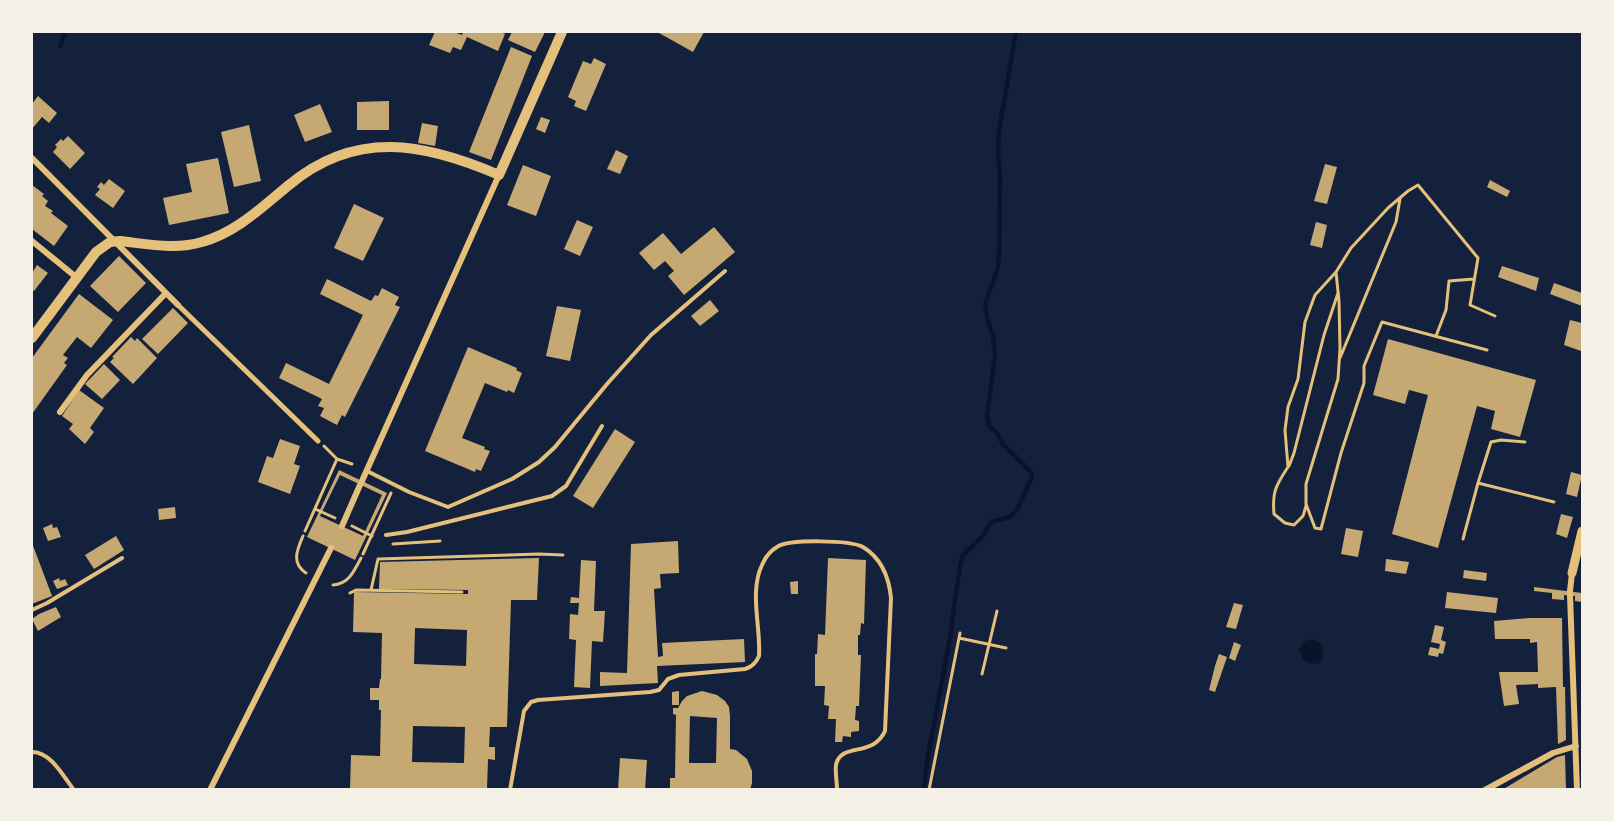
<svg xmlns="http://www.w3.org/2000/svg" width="1614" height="821" font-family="'Space Grotesk',sans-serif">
<rect width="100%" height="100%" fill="#14213d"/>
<path fill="#0b132b" d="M1313 639 1319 642C1324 651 1325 654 1320 663L1312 664 1303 660 1299 649 1305 641Z"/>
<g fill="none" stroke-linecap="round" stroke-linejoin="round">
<path stroke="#0b132b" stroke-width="4.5" d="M60 46 65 32
M985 532 991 522 1010 517 1017 510 1032 477 1031 472 1003 444 997 433 989 426 987 416 995 356 993 335 988 322 985 304 997 271 999 258 1000 175 998 153 999 131 1016 32
M924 790 927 762 949 643 960 566 963 555 984 535"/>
</g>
<path fill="#c6a872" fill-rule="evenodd" d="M435 32H454L462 35 463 32H500L505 34 498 51 467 37 461 50 453 47 450 53 429 45Z
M512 32H545L535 52 508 40Z
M660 32H704L693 52 659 33Z
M511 47 532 56 491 160 469 152Z
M594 58 606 64 586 111 574 106 576 101 568 97 583 61 591 64Z
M38 96 57 113 49 123 42 117 32 129V104Z
M389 101V130H357V102Z
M320 104 332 132 305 142 294 115Z
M541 117 550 120 545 133 536 129Z
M422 123 438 126 435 146 418 143Z
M249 125 261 181 234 187 221 132Z
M68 136 85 153 70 169 53 152 57 147 55 145 61 139 63 141Z
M616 150 628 156 620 174 607 169Z
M218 158 229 213 169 225 163 198 192 192 186 164Z
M1325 164 1337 167 1327 204 1314 201Z
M523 165 551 176 536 216 507 205Z
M109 179 125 191 113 208 95 195 100 189 97 187 101 182 104 185Z
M1490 180 1510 191 1507 197 1487 187Z
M32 185 44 194 42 196 48 201 45 206 53 211 51 213 68 226 54 246 32 229Z
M354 204 384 218 363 261 334 248Z
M577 220 593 227 580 256 564 249Z
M1316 222 1327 225 1322 248 1310 245Z
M714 227 735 252 684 295 668 276 674 271 665 261 654 270 639 253 663 233 681 254Z
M119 256 146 283 118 312 90 286Z
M37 265 48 273 34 291 32 290V273Z
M1502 266 1539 278 1536 291 1498 277Z
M327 279 371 301 375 295 378 296 382 288 399 297 395 305 400 307 345 417 342 415 337 425 320 416 324 408 318 406 322 399 279 378 286 363 329 384 363 315 320 294Z
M1554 283 1582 293V306L1550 294Z
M79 294 113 320 91 348 77 337 63 355 68 358 64 363 67 365 32 414V358Z
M710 300 719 311 700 326 691 316Z
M557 306 581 310 570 361 546 356Z
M173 308 188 323 158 354 142 339Z
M1570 320 1582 323V345L1581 351 1564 345Z
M131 337 135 341 137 338 157 358 133 384 110 362 114 358 112 357Z
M1388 339 1536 380 1520 437 1491 429 1495 411 1477 406 1438 548 1392 534 1428 395 1409 390 1405 404 1373 395Z
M468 347 517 368 516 370 522 373 514 393 508 390 507 392 485 383 462 438 485 447 484 449 490 451 481 471 476 469 475 472 425 451Z
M104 364 120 380 102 399 85 384Z
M79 390 104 408 90 428 94 432 85 444 69 429 73 424 62 416Z
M615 429 635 442 593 508 573 496Z
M280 439 300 446 294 464 300 466 290 494 258 482 267 456 273 458Z
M339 470 387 493 355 560 307 537ZM340 475 382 495 363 536 320 516Z
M1571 472 1582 475 1577 497 1566 494Z
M175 507 176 518 159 520 158 509Z
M1561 514 1573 517 1567 538 1556 534Z
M52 524 53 528 57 527 61 537 48 541 43 528Z
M1346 528 1363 531 1358 557 1341 554Z
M116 536 124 550 94 569 85 555Z
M678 541 679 573 660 574 661 588 654 589 658 657 663 656 662 643 744 639 745 662 657 666 658 683 600 686V672L627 673 631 544Z
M32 543 52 596 32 604Z
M539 558 537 600H511L507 727H490L489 747H495V760L488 759 487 790H350L351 755 380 756 381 710H379V700H370V688H379L380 679H381L382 633 353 632 354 592 468 594V590L379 589 380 562ZM415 628 467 630 466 666 414 664ZM413 726 465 727 464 763 412 762Z
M828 558 866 560 864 624 861 623 860 635H858V655H861L859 706H856L855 720 859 721V731L851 732V737L843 736 842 742H835L836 719H828L829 706 824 705 825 686H815V654H817L818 634 825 635Z
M1386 559 1409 562 1406 574 1385 571Z
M581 560 596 561 594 611H605L603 642 592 641 590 688 574 687 576 640 569 639 570 614 578 615 579 603H570L571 597 579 598Z
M1464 570 1487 573 1486 581 1463 578Z
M59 578 60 581 65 579 68 585 57 589 53 581Z
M798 581V594H791L790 582Z
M1534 587 1582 593V602L1575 601V596L1564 595V600L1552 599V593L1534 591Z
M1447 592 1498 598 1496 613 1445 608Z
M1234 603 1243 605 1236 629 1226 627Z
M56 607 61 617 38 631 32 619 39 614Z
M1529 618H1562L1563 687H1565L1566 740 1558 744 1556 687 1538 688V684L1516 685 1519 704 1504 706 1499 672H1538L1537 642 1530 643V639H1495L1494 621Z
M1435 625 1444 627 1441 640 1446 642 1443 654 1439 653 1438 657 1428 655 1430 647 1439 649 1440 644 1431 642Z
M1234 642 1241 645 1235 661 1229 658Z
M1219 654 1227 657 1215 692 1209 690 1215 666Z
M679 691V705H672V692Z
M702 691 717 695 725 701 729 707 730 716V749L736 750 747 759 752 771V783L750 790H670V778H675L676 715 673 714V708H678L682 701 687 696ZM690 716 717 718 716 763H689Z
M1565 755 1566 790H1502L1557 757Z
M620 758 647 760 645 790H618Z"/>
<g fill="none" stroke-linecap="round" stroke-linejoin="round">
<path stroke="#e5c07b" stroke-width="3" d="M1436 336 1446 310 1449 281 1474 279
M1487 350 1382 322 1364 366V383L1341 453 1321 529 1315 528 1306 504V484L1338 379 1340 349 1339 301 1336 272 1351 248 1388 208 1408 191 1418 185 1478 258 1470 305 1495 316
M1340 358 1396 222 1400 199
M324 446 337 459 352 464
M1289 466 1294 453 1324 335 1338 293
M1478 483 1491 442 1501 440 1525 442
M1306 506 1303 516 1294 525 1285 523 1274 514C1272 492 1276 485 1288 467L1285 430 1288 407 1298 379 1305 322 1315 295 1336 272
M315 509 335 518
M352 526 372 536
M305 531 337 459
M303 536C297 550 291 563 306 573
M1463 539 1478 483 1554 502
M393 544 440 541
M363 554 391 493
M333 585C349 584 354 571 361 558
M371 590 378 559 539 554 563 555
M350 593 356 590 462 592
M959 638 1006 648
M982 674 997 611
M929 790 960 633"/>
<path stroke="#e5c07b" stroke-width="4" d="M367 471 409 492 448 507 512 479 539 462 555 447 607 384 651 335 725 271
M386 535 407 532 552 496 566 486 602 426
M32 610 47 603 122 558
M32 752C51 752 63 776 74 790
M510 790 524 711 531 702 538 700 650 692 659 690 668 679 679 675 745 669C752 667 756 663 759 656 761 627 749 592 762 565 765 558 770 551 777 547 789 539 850 540 863 547 881 558 889 577 891 598L885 731C873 758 840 742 836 765 835 772 837 782 837 790"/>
<path stroke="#e5c07b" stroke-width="5" d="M178 305 318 441"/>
<path stroke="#e5c07b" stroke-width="6" d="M32 158 178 305
M32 241 76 277
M60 412 87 375 166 293
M362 481 499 175
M342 526 360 485
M1570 591 1572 573
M1570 595 1577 790
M210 790 331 548
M1485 790 1553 753 1576 746"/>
<path stroke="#e5c07b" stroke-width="9" d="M1572 573 1582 531"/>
<path stroke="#e5c07b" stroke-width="10" d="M32 338 96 252 110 242 120 241C148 244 175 250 202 242 237 232 262 207 289 185 356 129 425 143 499 175L562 32"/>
</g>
<rect width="1614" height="821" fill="none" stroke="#f6f1e7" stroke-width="66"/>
</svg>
